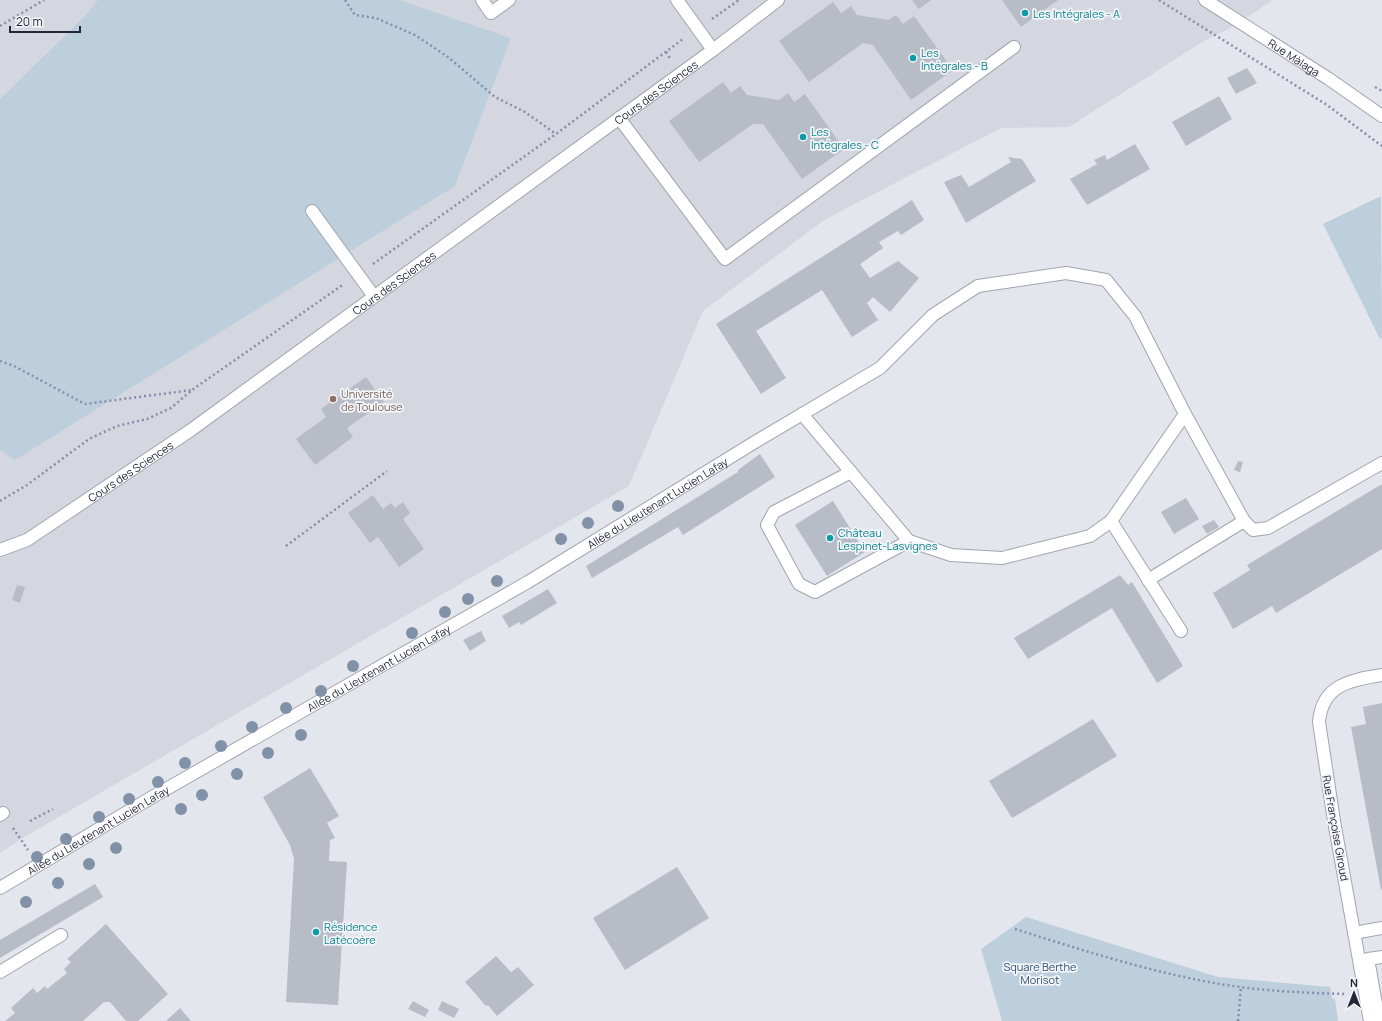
<svg xmlns="http://www.w3.org/2000/svg" width="1382" height="1021" font-family="Manrope,sans-serif">
<rect width="100%" height="100%" fill="#e3e6ec"/>
<path fill="#d4d7e0" d="M0 0H1273L1232 27 1204 41 1069 127 1001 128 824 220 703 311 629 486 21 839 0 853Z"/>
<path fill="#bdcfdc" d="M98 0H399L511 38 455 186 15 460 0 450V99L85 16Z
M1381 196 1382 338 1380 339 1323 224Z
M1026 917 1218 977 1330 987 1332 999H1335L1338 1021H1002L981 949Z"/>
<path fill="#b8bcc6" d="M912 0H931L919 9Z
M1002 0H1058L1021 27Z
M833 2 841 13 851 6 857 15 888 20 896 15 903 24 914 16 953 70 911 100 873 45 863 43 809 82 779 41Z
M1247 68 1257 83 1236 94 1227 78Z
M723 82 731 93 740 86 747 95 779 100 788 93 794 102 805 94 844 149 802 179 763 124H753L699 162 669 121Z
M1219 96 1232 119 1186 146 1172 122Z
M1135 144 1150 169 1087 205 1070 179 1097 164 1094 160 1105 155 1107 160Z
M1008 157 1022 159 1036 181 966 223 944 182 961 175 969 187 1011 162Z
M912 200 924 220 901 235 898 231 879 242 883 248 860 264 870 278 898 261 919 278 890 312 873 297 867 303 878 320 852 337 822 290 756 331 786 378 761 394 716 324Z
M366 377 384 402 347 428 353 437 315 465 296 439 326 417 321 409Z
M760 454 775 477 683 535 678 527 592 578 586 566 738 472V470Z
M1238 461 1243 462 1240 472 1234 470Z
M1382 484V549L1276 613 1272 606 1233 629 1213 593 1250 570 1247 565Z
M373 495 383 509 391 503 395 508 403 502 410 513 403 519 424 549 399 567 378 537 370 543 348 513Z
M1186 498 1199 519 1174 534 1161 512Z
M833 501 865 552 827 576 795 525Z
M1214 520 1219 527 1207 534 1202 526Z
M1120 575 1128 585 1132 582 1183 666 1157 683 1112 608 1028 659 1014 638Z
M17 585 25 587 20 603 12 600Z
M548 589 557 603 521 625 519 622 509 628 502 616Z
M481 631 486 641 470 651 463 640Z
M1382 703V890H1381L1351 727 1366 724 1363 707Z
M1093 719 1117 756 1012 818 989 781Z
M310 768 339 816 327 823 335 838 330 840 329 861 347 862 338 1005 286 1002 294 859 290 845 263 797Z
M677 867 709 918 625 970 593 918Z
M95 884 103 897 0 958V940Z
M106 924 168 994 138 1021H126L110 1002H104L83 1021H5L15 1013 11 1008 33 988 37 993 45 986 47 989 67 973 64 969 71 962 67 959Z
M496 956 511 972 518 967 534 985 497 1016 488 1005 486 1006 465 982Z
M413 1001 429 1010 425 1017 408 1009Z
M442 1001 459 1009 454 1018 438 1010Z
M180 1008 191 1021H166Z"/>
<g fill="none" stroke-linecap="round" stroke-linejoin="round">
<defs>
<g id="minor">
<path d="M482 0 491 13 509 0"/>
<path d="M677 0 713 50"/>
<path id="s1" d="M1205 0 1329 79 1382 116"/>
<path d="M619 118 725 259 1014 47"/>
<path d="M312 211 373 295"/>
<path d="M802 414 909 541 951 555 1002 558 1090 536 1111 521 1185 414"/>
<path d="M851 472 774 512 767 525 799 584 815 592 909 541"/>
<path d="M1111 521 1181 631"/>
<path id="s2" d="M0 550 27 540 191 430 713 50 778 0"/>
<path d="M1148 580 1244 521"/>
<path d="M0 815 3 813"/>
<path id="s3" d="M0 888 154 796 528 582 755 442 880 368 933 315 978 286 1066 273 1106 280 1135 316 1185 414 1244 521 1253 530 1268 528 1382 463"/>
<path d="M1354 933 1382 928"/>
<path d="M0 972 61 935"/>
<path d="M1370 1021 1334 821 1319 722C1322 685 1350 680 1382 675"/>
<path d="M1379 1021 1368 959 1382 957"/>
</g>
</defs>
<use href="#minor" stroke="#a2a5b0" stroke-width="14"/>
<path stroke="#858cad" stroke-width="2.5" stroke-dasharray="2 3" stroke-linecap="butt" d="M345 0 355 15 376 18 415 35 448 57 495 97 525 112 556 134
M1159 0 1327 105 1382 146
M712 19 739 0
M0 26 44 0
M666 52 671 60
M1375 87 1382 91
M373 264 556 134 683 39
M0 361 14 366 85 404 192 390
M0 501 27 485 89 439 117 426 147 419 171 408 192 390 344 284
M286 546 387 471
M30 821 53 809
M13 828 28 850
M1015 929C1082 950 1150 972 1220 984 1262 991 1305 993 1347 994
M1238 1021 1241 987"/>
<use href="#minor" stroke="#fff" stroke-width="12"/>
</g>
<g fill="#8192a8">
<circle cx="618" cy="506" r="6"/>
<circle cx="588" cy="523" r="6"/>
<circle cx="561" cy="539" r="6"/>
<circle cx="497" cy="581" r="6"/>
<circle cx="468" cy="599" r="6"/>
<circle cx="445" cy="612" r="6"/>
<circle cx="412" cy="633" r="6"/>
<circle cx="353" cy="666" r="6"/>
<circle cx="321" cy="691" r="6"/>
<circle cx="286" cy="708" r="6"/>
<circle cx="252" cy="727" r="6"/>
<circle cx="301" cy="735" r="6"/>
<circle cx="221" cy="746" r="6"/>
<circle cx="268" cy="753" r="6"/>
<circle cx="185" cy="763" r="6"/>
<circle cx="237" cy="774" r="6"/>
<circle cx="158" cy="782" r="6"/>
<circle cx="202" cy="795" r="6"/>
<circle cx="129" cy="799" r="6"/>
<circle cx="181" cy="809" r="6"/>
<circle cx="99" cy="817" r="6"/>
<circle cx="66" cy="839" r="6"/>
<circle cx="116" cy="848" r="6"/>
<circle cx="37" cy="857" r="6"/>
<circle cx="89" cy="864" r="6"/>
<circle cx="58" cy="883" r="6"/>
<circle cx="26" cy="902" r="6"/>
</g>
<g fill="#0f9aa8" stroke="#f3f5f9" stroke-width="1.5">
<circle cx="1025" cy="13" r="4"/>
<circle cx="913" cy="58" r="4"/>
<circle cx="803" cy="137" r="4"/>
<circle cx="830" cy="538" r="4"/>
<circle cx="316" cy="932" r="4"/>
</g>
<circle fill="#8d6e63" stroke="#f3f5f9" stroke-width="1.5" cx="333" cy="399" r="4"/>
<g text-anchor="middle" dominant-baseline="central" stroke-width="3.5" stroke-linejoin="round" paint-order="stroke">
<g font-size="11" fill="#0d838f" stroke="#f3f5f9" text-anchor="start">
<text x="1033" y="13">Les Intégrales - A</text>
<text x="921" y="52">Les<tspan x="921" dy="13">Intégrales - B</tspan></text>
<text x="811" y="131">Les<tspan x="811" dy="13">Intégrales - C</tspan></text>
<text x="838" y="532">Château<tspan x="838" dy="13">Lespinet-Lasvignes</tspan></text>
<text x="324" y="926">Résidence<tspan x="324" dy="13">Latécoère</tspan></text>
</g>
<g font-size="11" fill="#24273c" stroke="#f3f5f9">
<text stroke="none"><textPath href="#s1" startOffset="106">Rue Màlaga</textPath></text>
<text stroke="none"><textPath href="#s2" startOffset="801">Cours des Sciences</textPath></text>
<text stroke="none"><textPath href="#s2" startOffset="477">Cours des Sciences</textPath></text>
<text stroke="none"><textPath href="#s2" startOffset="153">Cours des Sciences</textPath></text>
<text stroke="none"><textPath href="#s3" startOffset="762">Allée du Lieutenant Lucien Lafay</textPath></text>
<text stroke="none"><textPath href="#s3" startOffset="438">Allée du Lieutenant Lucien Lafay</textPath></text>
<text transform="translate(1336 828) rotate(80)">Rue Françoise Giroud</text>
<text stroke="none"><textPath href="#s3" startOffset="114">Allée du Lieutenant Lucien Lafay</textPath></text>
</g>
<g font-size="11" fill="#785e54" stroke="#f3f5f9" text-anchor="start">
<text x="341" y="393">Université<tspan x="341" dy="13">de Toulouse</tspan></text>
</g>
<g font-size="11" fill="#304e70" stroke="#f3f5f9">
<text x="1040" y="966">Square Berthe<tspan x="1040" dy="13">Morisot</tspan></text>
</g>
</g>
<g transform="translate(1354 993)" stroke="#f3f5f9" stroke-width="3" paint-order="stroke">
<path d="M0-3L7 15L0 10L-7 15Z" fill="#24273c"/>
<text y="-6" font-size="11" font-weight="bold" text-anchor="middle" fill="#24273c">N</text>
</g>
<path d="M10 26v6h70v-6" fill="none" stroke="#24273c" stroke-width="2"/>
<text x="16" y="26" font-size="12" fill="#24273c" stroke="#f3f5f9" stroke-width="3" paint-order="stroke">20 m</text>
</svg>
